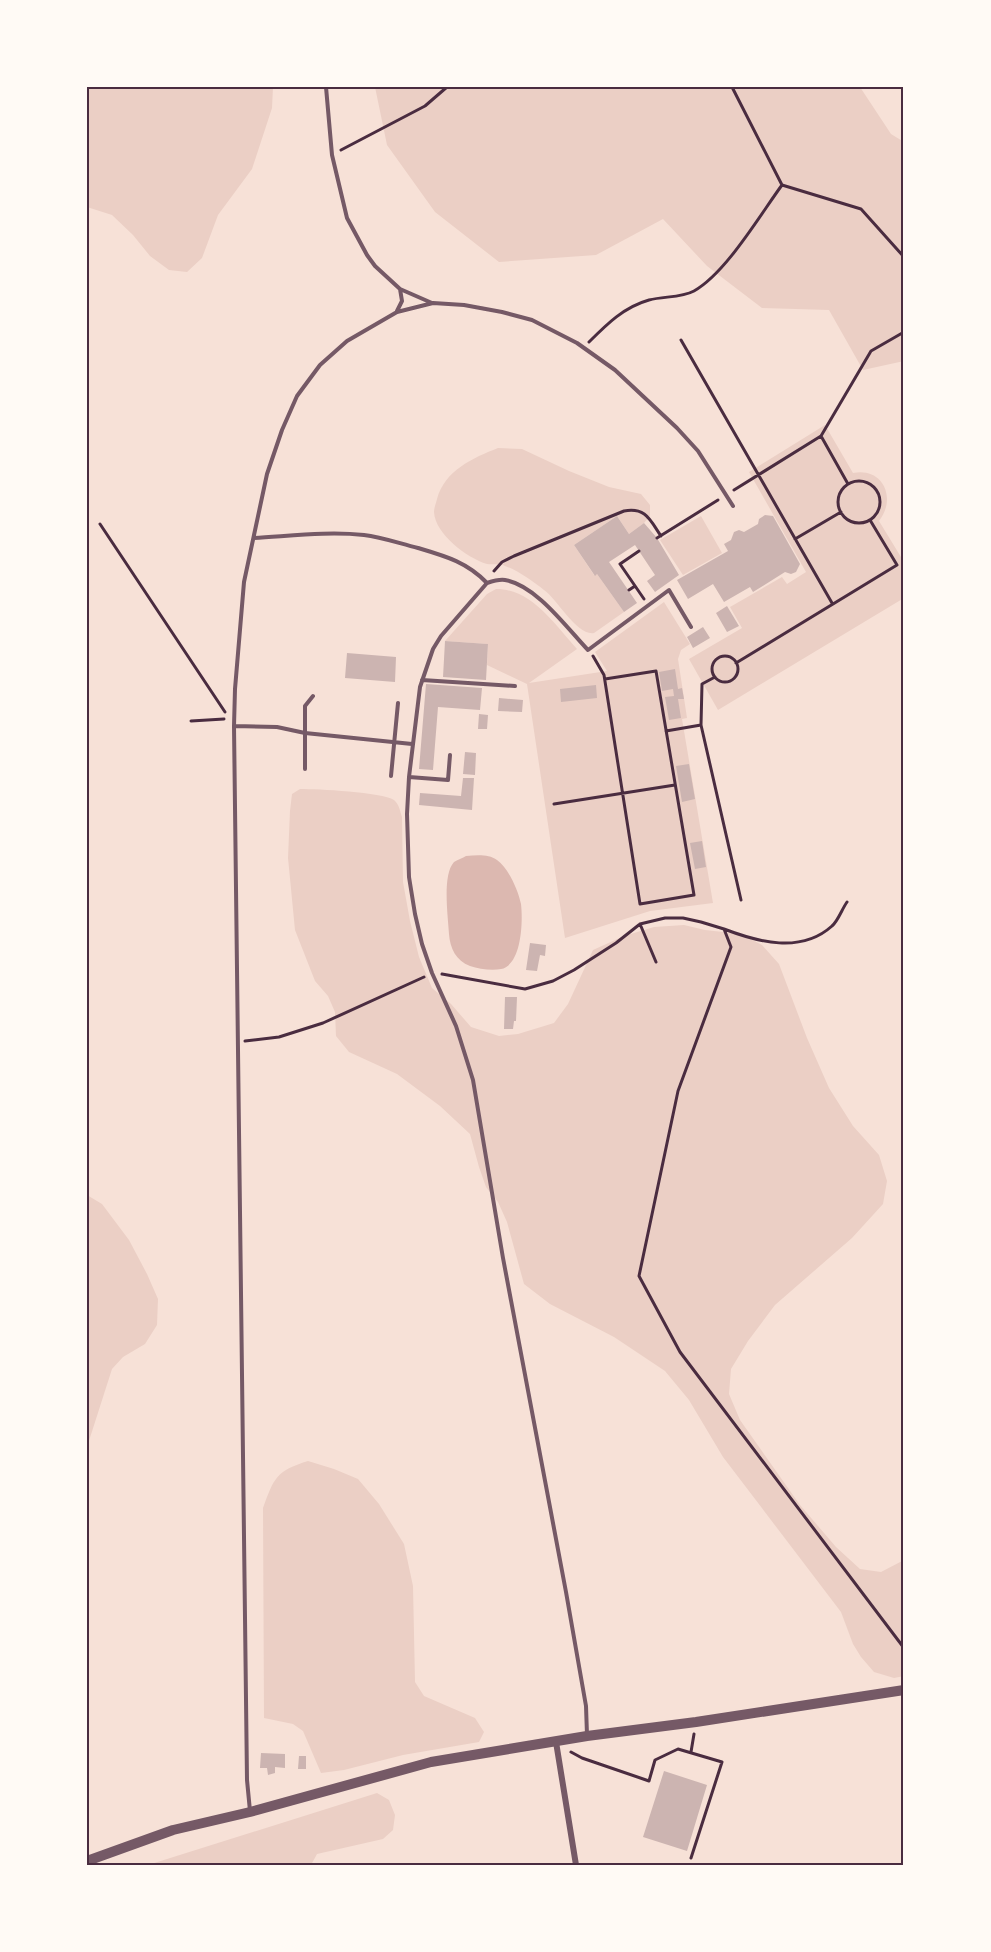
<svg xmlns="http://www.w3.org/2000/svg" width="991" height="1952" font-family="Commissioner,sans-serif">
<rect width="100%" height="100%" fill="#f7e1d7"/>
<path fill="#ebcfc5" d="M87 87H273L272 108 252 169 218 215 202 258 187 272 169 270 150 256 133 235 112 215 87 207Z
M375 87H860L891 134 904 142V361L863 370 829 310 762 308 707 266 663 219 596 255 499 262 435 212 387 145Z
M825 425 853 473C883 467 897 498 879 521L904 562V598L718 710 689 659 742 628 730 607 782 577 787 584 806 572 749 472Z
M498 448 522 449 569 471 609 487 641 494 650 505V516L644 523 629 534 617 516 574 545 594 575 597 574 624 612 594 633C577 636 558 600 544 590 534 582 517 570 505 566 500 563 493 565 487 564 467 558 435 534 434 512 434 508 436 503 437 499 445 470 473 458 498 448Z
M701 516 722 553 683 575 660 540Z
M496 589C532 589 555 625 577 649L529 683 607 671 595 652 664 602 690 644 681 650 678 659 687 718 682 719 713 903 650 911 565 938 527 684 487 665 488 644 445 641 487 594Z
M300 789C317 789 382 792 394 800 399 804 400 811 402 817L403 882 410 921 419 957 432 988 451 1004 471 1027 499 1036 518 1034 554 1023 568 1004 593 950 624 936 654 927 684 925 705 930 741 934 762 945 779 964 807 1038 829 1088 853 1126 879 1155 887 1181 883 1204 852 1238 775 1305 748 1341 731 1369 729 1394 740 1420 800 1505 836 1547 860 1569 881 1572 904 1560V1676L894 1678 874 1672 861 1657 853 1644 841 1612 723 1457 689 1400 665 1371 614 1337 550 1304 524 1284 507 1222 498 1202 486 1187 479 1167 470 1134 440 1106 397 1074 349 1052 336 1036 335 1012 328 996 315 981 295 930 288 858 290 811 292 794Z
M87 1195 102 1204 129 1240 147 1274 158 1299 157 1325 145 1344 123 1357 112 1369 87 1447Z
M308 1461 334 1469 358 1479 379 1504 404 1544 413 1586 415 1682 424 1696 475 1718 484 1732 479 1742 403 1755 344 1770 321 1773 303 1731 293 1724 264 1718 263 1508C274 1478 276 1471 308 1461Z
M377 1793 389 1800 395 1815 393 1830 383 1839 317 1854 311 1865H148Z"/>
<path fill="#dcb8b0" d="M466 856C477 855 489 854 497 860 509 869 518 890 521 904 523 921 522 965 501 969 492 971 479 969 470 966 456 961 450 948 449 934 448 916 442 875 454 862 457 860 463 858 466 856Z"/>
<path fill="#ccb4b1" d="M765 515 773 516 800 564 796 572 791 574 785 572 753 592 750 587 724 602 713 584 688 599 677 580 728 551 724 544 731 540 734 532 739 530 744 532 758 524 759 519Z
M617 516 629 534 644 523 657 538 679 575 655 592 647 581 655 575 635 545 609 562 637 603 624 612 597 574 595 576 574 545Z
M727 606 739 626 727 632 716 613Z
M703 627 710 638 693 648 687 637Z
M445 641 488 644 486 680 443 677Z
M347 653 396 657 395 682 345 678Z
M675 669 678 689 682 688 684 699H678L681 718 669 720 665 697 674 696 673 689 662 691 659 672Z
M426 684 482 688 480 710 438 707 433 770 419 769Z
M596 685 597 698 561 702 560 689Z
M499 698 523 700 522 712 498 711Z
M479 714 488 715 487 729H478Z
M465 752 476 753 475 775 463 774Z
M689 764 695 799 682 802 676 766Z
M463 778H474L472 810 419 805 420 793 461 796Z
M702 841 706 867 695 869 690 843Z
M530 943 546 945 545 956 540 955 537 971 526 970Z
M505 997H517L516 1021H514L513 1029H504Z
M261 1753 285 1754V1768L275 1767V1773L268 1775 267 1768H260Z
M299 1756H306V1769H298Z
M664 1771 707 1785 687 1851 643 1837Z"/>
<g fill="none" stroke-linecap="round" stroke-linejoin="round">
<path stroke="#4a2c40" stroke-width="3" d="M732 87 782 185 861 209 904 257
M341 150 425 106 447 87
M681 340 832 603
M589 342C607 324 624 307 649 300 664 296 681 298 694 291 726 273 760 215 782 185
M821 436 871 351 904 332
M838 502a21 21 0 1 1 42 0a21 21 0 1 1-42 0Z
M734 490 821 436 848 484
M100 524 225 712
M657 538 718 500
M795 539 841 512
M639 551 620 564 644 599
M494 571 502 562 514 556 624 511C646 507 650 520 661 536
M629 590 635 586
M593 656 604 675 640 904 694 895 656 671 605 679
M712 669a13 13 0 1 1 26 0a13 13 0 1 1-26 0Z
M736 663 897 565 870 520
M191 721 224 719
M701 725 741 900
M666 731 701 725 702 684 715 677
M554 804 675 785
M640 924 656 962
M724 929C758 942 801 954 832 926 838 921 842 909 847 902
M442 974 525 989 553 981 574 970 616 943 640 924 665 918H683L701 922 724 929 731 947 678 1091 639 1276 680 1352 904 1648
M245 1041 279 1037 323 1023 424 977
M571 1752 582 1758 649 1781 655 1760 678 1749 722 1762 691 1858
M691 1752 694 1734"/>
<path stroke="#755966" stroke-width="4" d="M326 87 332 155 347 218 367 255 375 266 400 289 402 301 397 311
M400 289 432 303
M254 538C290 536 328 531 364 535 382 537 401 544 418 548 445 556 467 562 487 583
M422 680 515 686
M234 726 277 727 305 733 412 744
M305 769V706L313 696
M391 776 398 703
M409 777 448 780 450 755
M587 1735 586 1706 566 1592 503 1258 473 1080 456 1026 432 973 422 944 415 914 409 877 407 814 409 777 420 687 433 649 441 636 487 583C493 581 499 579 505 580 536 585 567 628 588 650L669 590 691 627
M250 1811 247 1780 234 726 235 689 244 582 267 474 282 430 297 396 320 365 347 341 397 312 433 303 464 305 502 312 532 320 577 343 615 370 677 428 698 451 733 506"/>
<path stroke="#755966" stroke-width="6" d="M556 1742 576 1865"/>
<path stroke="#755966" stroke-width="10" d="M87 1861 173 1830 250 1812 431 1762 587 1736 696 1722 904 1690"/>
</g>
<rect width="991" height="1952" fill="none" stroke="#fffaf5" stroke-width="177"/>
<rect x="88" y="88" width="814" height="1776" fill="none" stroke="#4a2c40" stroke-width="2"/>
</svg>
